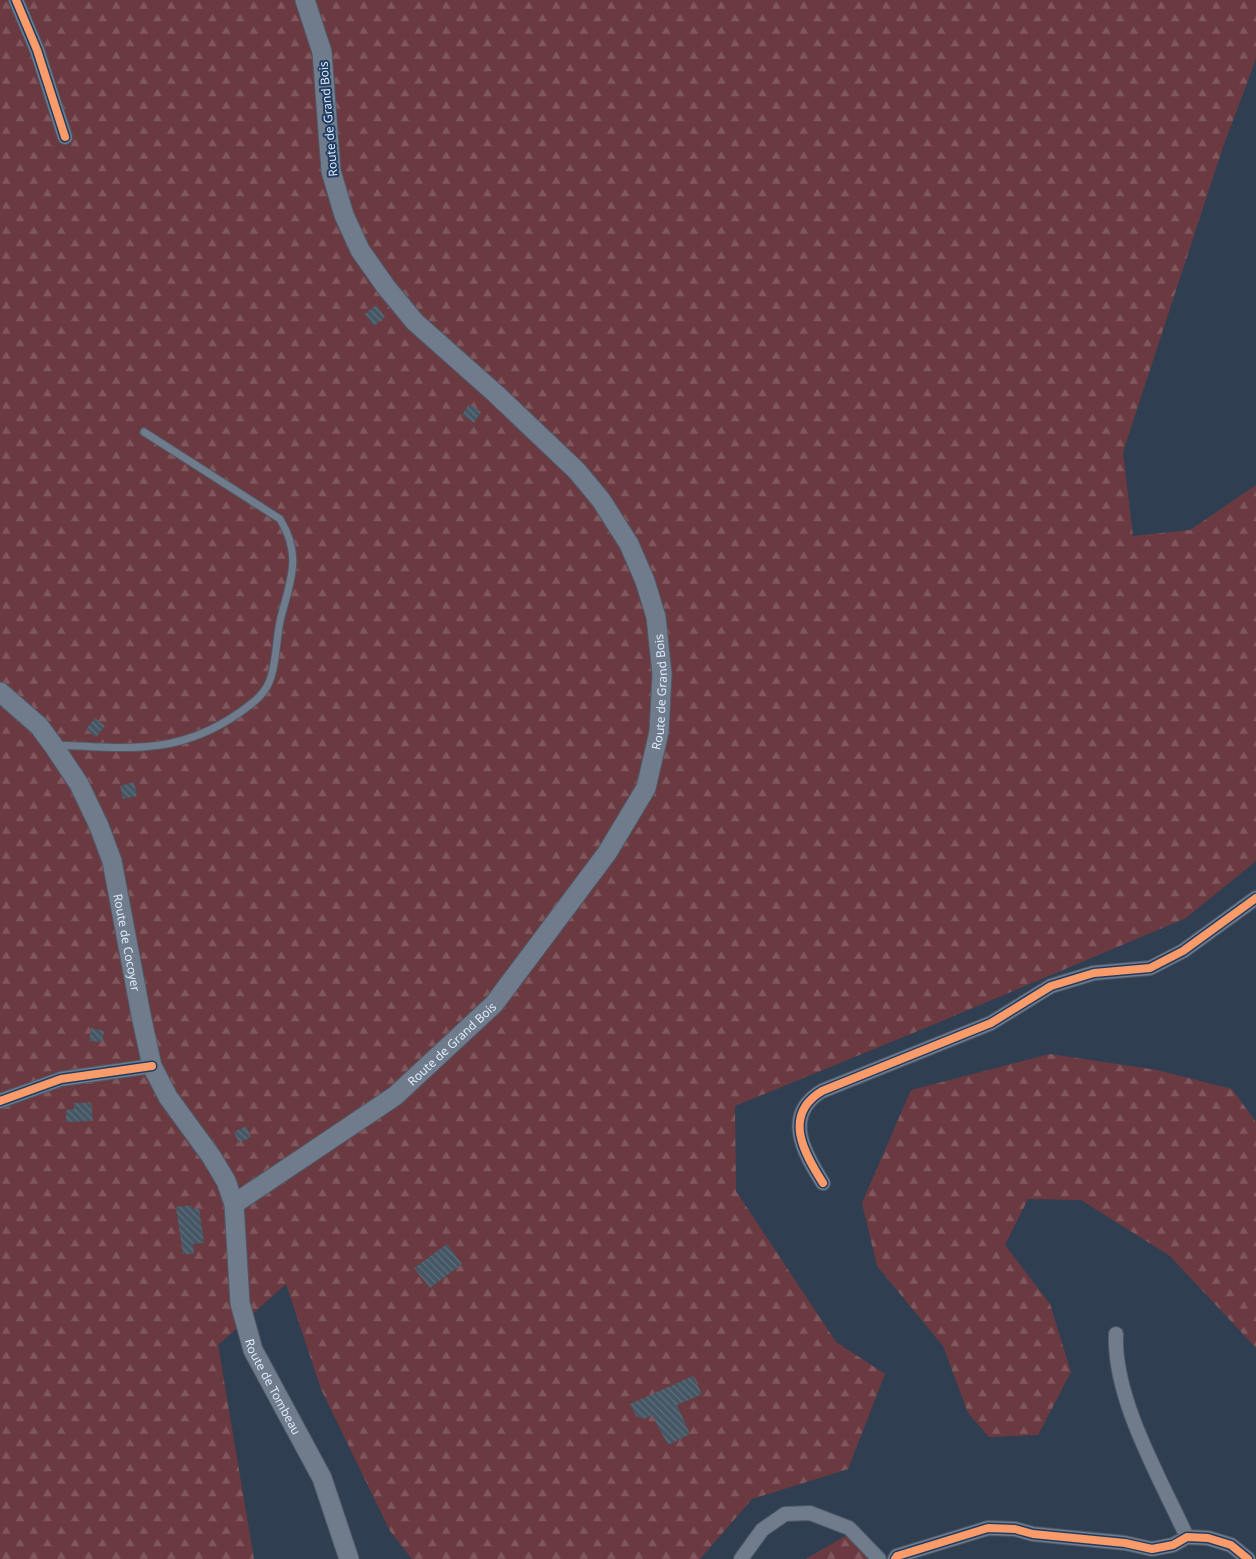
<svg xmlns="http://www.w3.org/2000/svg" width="1256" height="1559" font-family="'Noto Sans',sans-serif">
<defs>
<pattern id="forest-firs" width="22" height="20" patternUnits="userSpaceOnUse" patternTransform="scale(1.25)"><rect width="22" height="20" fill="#6b3a40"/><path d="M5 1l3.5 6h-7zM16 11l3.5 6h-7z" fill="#80575c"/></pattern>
<pattern id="building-back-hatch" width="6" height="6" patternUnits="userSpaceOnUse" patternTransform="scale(1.25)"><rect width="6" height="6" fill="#455664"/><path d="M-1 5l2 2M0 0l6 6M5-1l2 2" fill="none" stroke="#5f6e7b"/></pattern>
</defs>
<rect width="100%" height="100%" fill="#303e52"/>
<path fill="url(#forest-firs)" d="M0 0H1256V59L1223 147 1123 452 1133 536 1190 530 1256 485V861L1186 918 930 1026 735 1106 736 1191 836 1342 885 1374 848 1469 752 1499 700 1559H412L390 1531 321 1389 286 1284 218 1345 254 1559H0Z
M1050 1054 1157 1070 1232 1089 1256 1122V1348L1170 1256 1081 1200 1028 1199 1005 1245 1050 1304 1071 1372 1038 1435 989 1437 968 1413 943 1346 877 1266 862 1203 911 1090Z
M845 1536 867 1547V1559H806Z"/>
<path fill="url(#building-back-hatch)" d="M376 305 385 317 374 326 365 314Z
M469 404 481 412 474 423 462 415Z
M95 718 105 726 96 737 86 729Z
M134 782 137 796 123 799 120 786Z
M91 1028 104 1031 102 1042 89 1041Z
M74 1103H91L93 1121 66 1122V1110L74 1109Z
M246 1126 251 1137 239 1143 234 1132Z
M191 1205 192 1209 199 1208 204 1243 193 1244 194 1254H183L176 1207Z
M447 1244 462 1264 430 1288 414 1268Z
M693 1376 702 1394 677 1405 690 1434 668 1445 652 1415 645 1419 636 1416 630 1404Z"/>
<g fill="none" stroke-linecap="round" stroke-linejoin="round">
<defs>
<path id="service" d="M56 745C128 748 177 756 239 713 253 703 266 694 271 677 277 658 276 637 281 617 291 579 302 555 280 519L144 432"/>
<path id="minor" d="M16 0 37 50 65 137
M0 1101 61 1079 152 1066
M823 1183C804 1153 782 1115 822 1091L991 1023 1051 986 1094 973 1150 968 1183 951 1256 898
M1116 1334C1113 1398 1160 1478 1187 1537
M741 1559 762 1530 785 1514 810 1513 849 1528 879 1559
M895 1559 897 1556 988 1528 1015 1529 1033 1534 1125 1543 1152 1549 1173 1545 1187 1537 1208 1538 1231 1545 1248 1559"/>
<g id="secondary">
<path id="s1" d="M0 692 39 726 53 745 79 784 99 826 112 861 141 1015 152 1066 168 1097 211 1156 226 1181 234 1204 240 1303 253 1350 322 1478 349 1559"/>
<path id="s2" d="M234 1204 395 1096 494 1004 607 853 646 788 659 732 662 674 656 617 645 581 629 544 601 500 577 471 496 394 415 322 386 287 360 250 344 215 331 171 322 52 305 0"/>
</g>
</defs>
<use href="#service" stroke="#4d5969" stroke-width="9"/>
<use href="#minor" stroke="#4d5969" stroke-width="16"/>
<use href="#secondary" stroke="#4d5969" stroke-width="21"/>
<use href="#service" stroke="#707b8c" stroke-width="7"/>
<use href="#minor" stroke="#707b8c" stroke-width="14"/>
<use href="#secondary" stroke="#707b8c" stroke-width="19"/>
<defs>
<path id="cycleway" d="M16 0 37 50 65 137
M0 1101 61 1079 152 1066
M823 1183C804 1153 782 1115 822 1091L991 1023 1051 986 1094 973 1150 968 1183 951 1256 898
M895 1559 897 1556 988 1528 1015 1529 1033 1534 1125 1543 1152 1549 1173 1545 1187 1537 1208 1538 1231 1545 1248 1559"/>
</defs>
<use href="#cycleway" stroke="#213c61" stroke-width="11"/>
<use href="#cycleway" stroke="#fa9b69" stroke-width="8"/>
</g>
<g text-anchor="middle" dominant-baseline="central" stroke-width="4" stroke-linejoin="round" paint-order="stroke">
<g font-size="12" fill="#dceafc" stroke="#213c61">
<text transform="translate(328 119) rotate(-95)">Route de Grand Bois</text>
<text stroke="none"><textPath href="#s2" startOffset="691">Route de Grand Bois</textPath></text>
<text stroke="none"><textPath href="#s1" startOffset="289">Route de Cocoyer</textPath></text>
<text stroke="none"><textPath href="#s2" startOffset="271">Route de Grand Bois</textPath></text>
<text stroke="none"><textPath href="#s1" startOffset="766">Route de Tombeau</textPath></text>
</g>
</g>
</svg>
